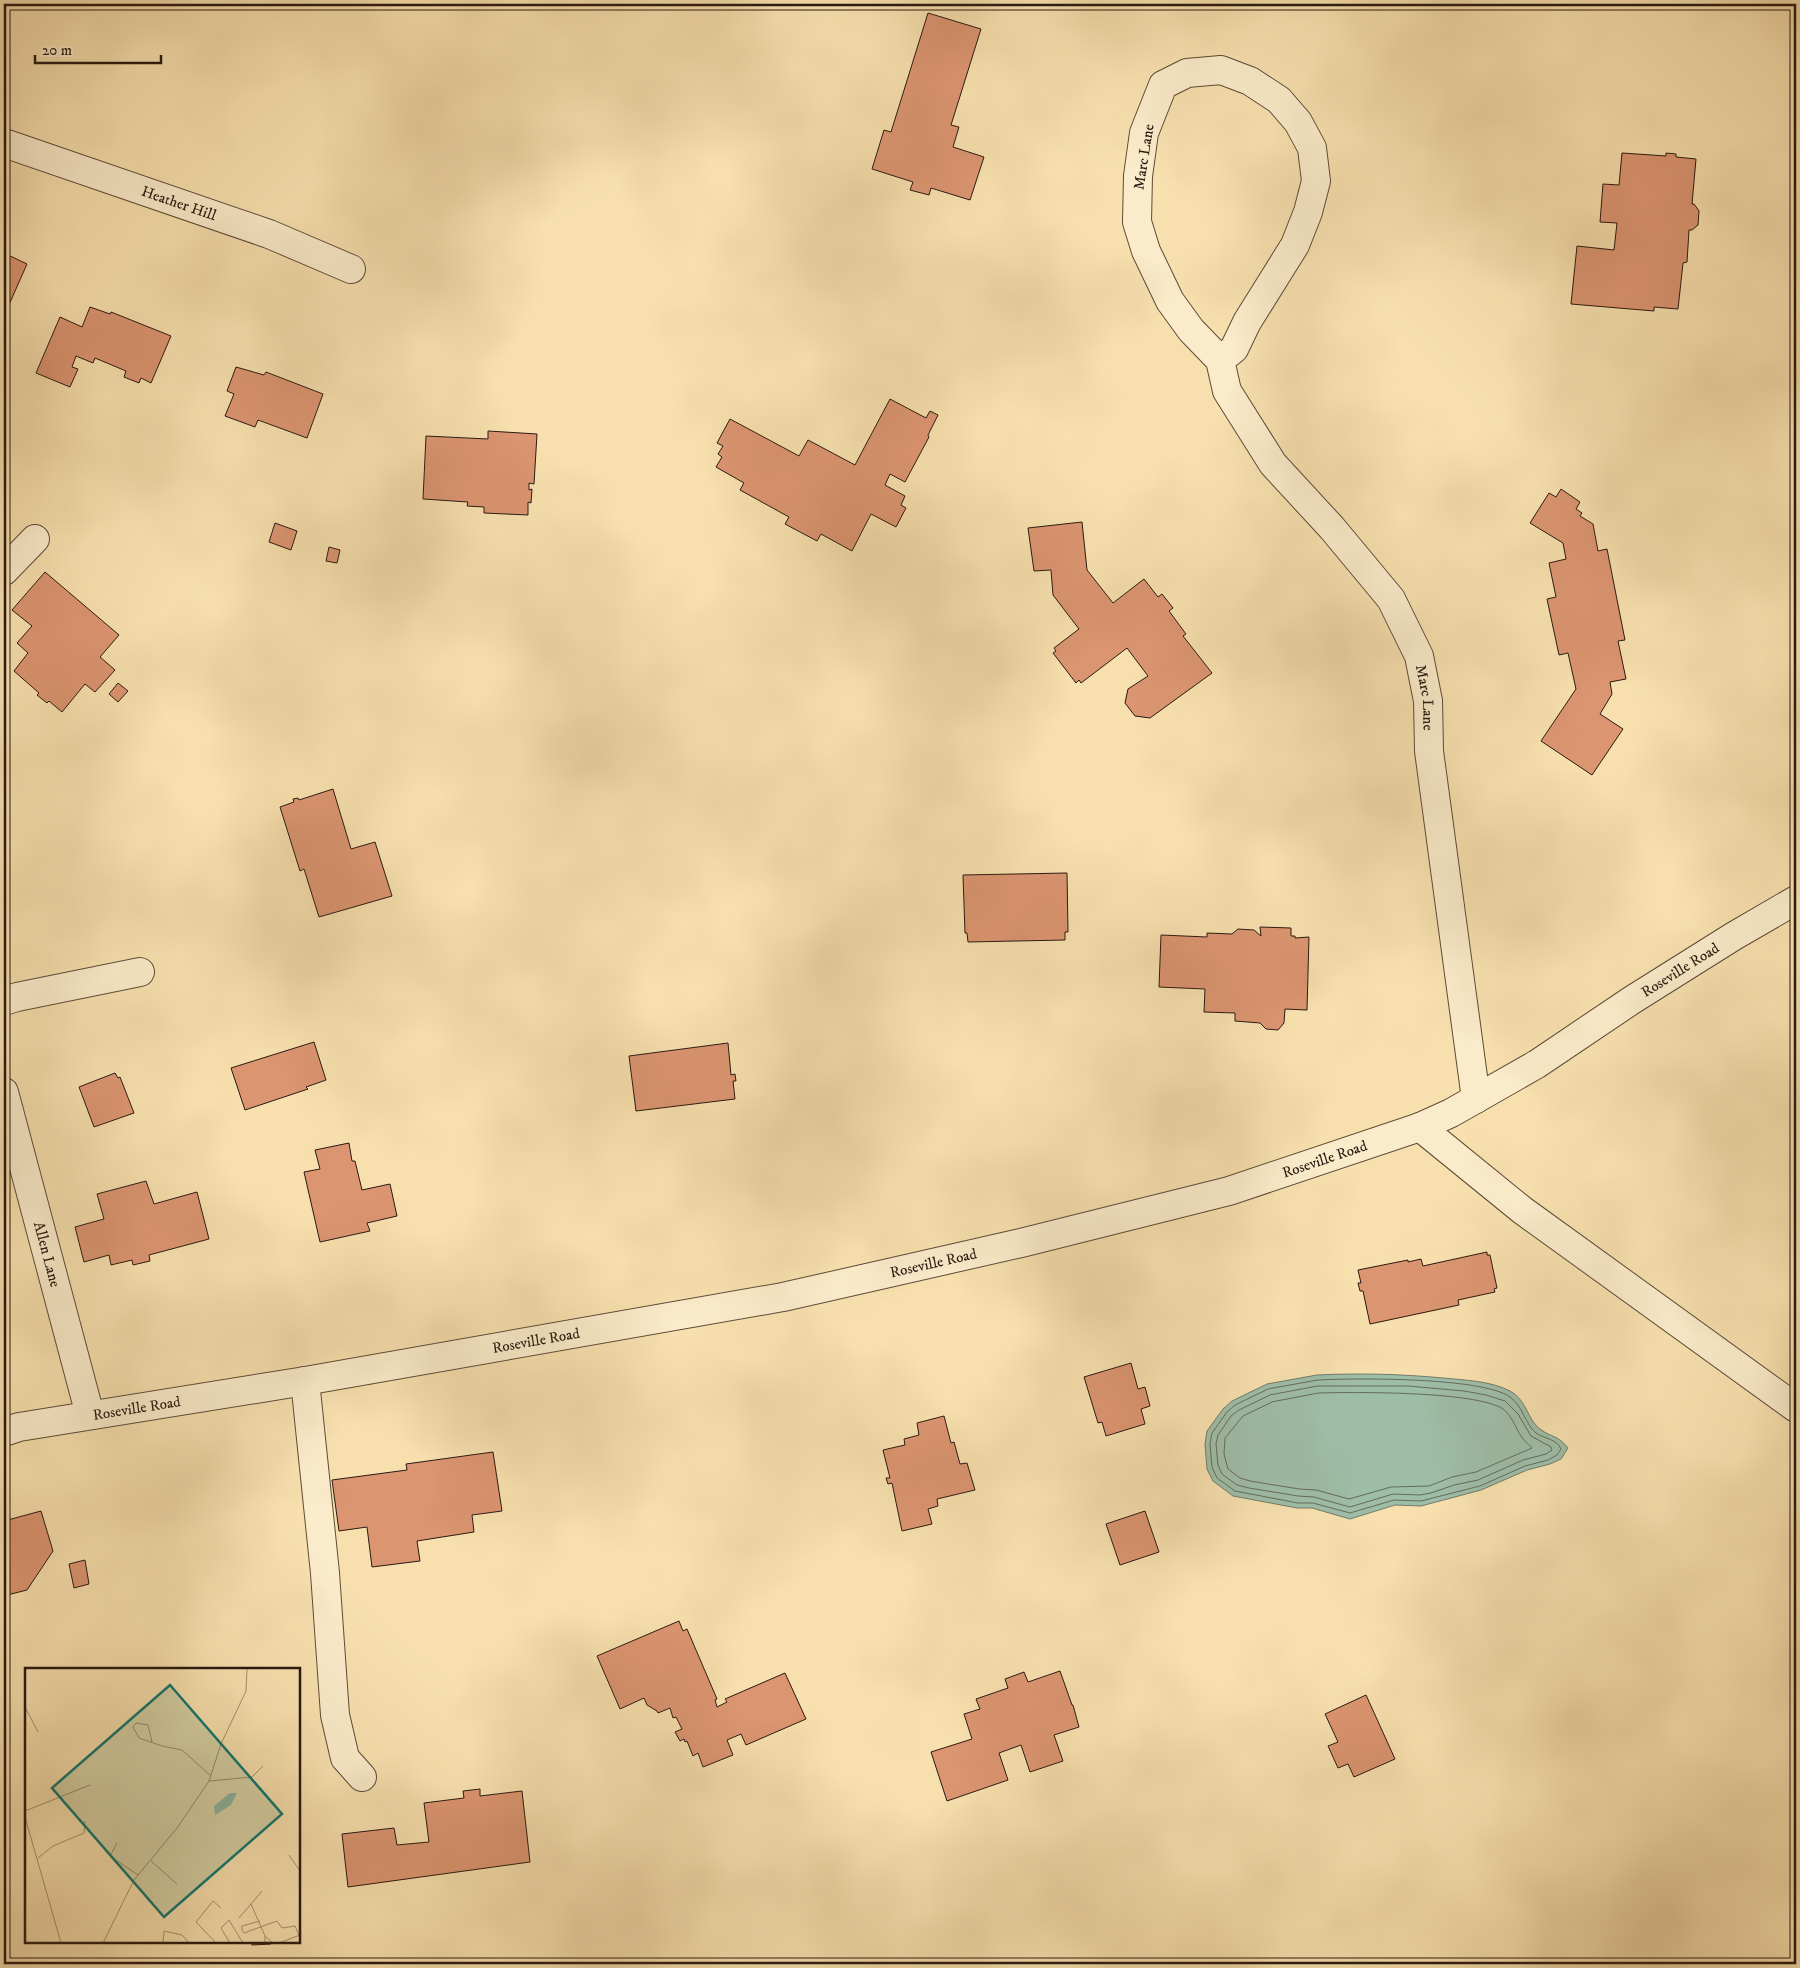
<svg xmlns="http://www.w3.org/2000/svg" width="1800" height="1968" font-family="'IM FELL DW Pica',serif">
<rect width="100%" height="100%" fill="#f7e0ae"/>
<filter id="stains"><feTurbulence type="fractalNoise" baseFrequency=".004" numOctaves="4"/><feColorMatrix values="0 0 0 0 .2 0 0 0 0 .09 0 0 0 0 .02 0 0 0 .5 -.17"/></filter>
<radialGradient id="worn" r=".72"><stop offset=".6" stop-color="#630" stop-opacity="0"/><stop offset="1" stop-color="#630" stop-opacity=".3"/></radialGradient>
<path fill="#9ebda7" stroke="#707b6b" d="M1317 1375C1359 1373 1401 1374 1443 1378 1464 1380 1491 1381 1510 1391 1527 1400 1528 1421 1540 1429 1552 1438 1558 1435 1568 1448L1561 1459 1550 1464 1527 1470 1481 1490 1421 1506 1395 1505 1350 1519 1312 1508H1297L1233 1496 1213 1481 1207 1469 1205 1444 1207 1431 1223 1409 1232 1401 1267 1384Z"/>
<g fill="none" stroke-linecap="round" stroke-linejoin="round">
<path stroke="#646b5c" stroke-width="1" d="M1318 1380C1355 1378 1482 1377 1510 1397 1523 1406 1525 1424 1536 1433 1545 1439 1557 1439 1561 1449L1557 1455 1548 1460 1525 1466 1480 1486 1421 1501 1394 1500 1350 1513 1313 1503H1298L1235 1491 1217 1478 1212 1467 1210 1444 1212 1433 1227 1412 1235 1405 1268 1389Z
M1318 1386H1408L1464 1391 1486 1395 1505 1401 1518 1414 1531 1436 1551 1447 1552 1450 1546 1454 1523 1460 1478 1480 1454 1485 1431 1493 1420 1495 1393 1494 1350 1507 1314 1497 1298 1496 1249 1488 1237 1485 1222 1474 1218 1465 1216 1444 1218 1435 1231 1416 1239 1410 1270 1395Z
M1319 1393C1354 1392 1476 1391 1503 1409 1513 1416 1516 1431 1524 1440 1527 1444 1530 1445 1532 1448L1476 1472 1452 1477 1429 1486 1391 1487 1349 1499 1316 1490 1299 1489 1250 1481 1240 1478 1228 1469 1224 1454 1225 1438 1243 1416 1272 1402Z"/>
</g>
<path fill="#db9571" stroke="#2a1911" d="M928 13 981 29 951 125 959 127 953 147 984 157 970 200 931 188 929 195 910 190 913 182 872 169 884 130 891 132Z
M1622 153 1666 156V153L1676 154V157L1696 159 1692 204H1694L1699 211 1698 225 1692 230H1689L1687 262 1683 263 1678 309 1654 307V311L1571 304 1577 246 1614 250 1617 223 1600 222 1603 184 1619 185Z
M4 253 27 264 8 307 4 306Z
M90 307 110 314 111 312 171 336 151 383 141 378 139 383 124 377 126 371 95 358 93 363 76 356 72 367 78 369 70 387 36 373 60 317 82 327Z
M236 367 264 375 266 372 323 394 307 438 258 420 255 427 225 416 234 394 227 391Z
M890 399 926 418 930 411 938 415 928 435 929 437 905 482 890 474 885 485 905 496 901 505 906 508 896 527 871 514 852 551 821 534 817 541 785 524 789 517 740 490 744 483 716 467 722 457 718 454 723 446 717 443 730 419 799 456 808 440 855 465Z
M488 431 537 434 534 484 529 483V490L532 489 531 503 528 502V515L484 513V507L467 506 468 502 423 499 426 436 488 439Z
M1561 489 1580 502 1576 509 1582 513 1580 516 1593 524 1598 551 1607 549 1625 640 1618 641 1626 679 1610 682 1612 694 1600 714 1623 729 1592 775 1541 741 1576 689 1568 653 1559 655 1547 599 1556 597 1549 563 1566 559 1563 543 1530 523 1549 493 1556 497Z
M1082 522 1087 570 1113 603 1144 579 1158 597 1162 594 1173 608 1169 611 1186 634 1183 636 1212 673 1150 718 1135 716 1125 703 1128 689 1148 676 1127 648 1081 683 1079 680 1076 683 1053 653 1056 651 1054 648 1079 629 1053 595 1051 570 1034 571 1028 528Z
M275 523 297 531 291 550 269 542Z
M329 547 340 550 337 563 326 561Z
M45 572 119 635 100 657 115 670 95 692 85 684 62 712 49 701 47 703 37 695 39 693 14 671 28 653 17 643 32 626 12 610Z
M118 683 128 691 118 702 109 694Z
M333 789 351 849 375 842 392 896 319 917 304 869 300 871 280 807 294 802 293 799 298 798 299 800Z
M4 863 10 878 4 880Z
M1067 873 1068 932H1065V940L968 942 967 933H965L963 875Z
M1260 927 1291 928V936H1295V938L1309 937 1307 1010 1285 1009 1284 1023 1278 1030 1266 1029 1260 1023 1235 1021V1013L1204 1012 1205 989 1159 987 1161 935 1207 937V933L1232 934 1238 929 1254 930 1261 936Z
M314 1042 326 1080 306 1087 308 1089 245 1110 231 1068Z
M728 1043 731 1075 735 1074 736 1081H733L735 1099 636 1111 629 1056Z
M115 1073 118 1078 120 1077 134 1113 94 1127 79 1087Z
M349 1143 352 1161H355L362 1190 390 1184 397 1216 367 1223 370 1231 320 1242 304 1172 320 1169 315 1150Z
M146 1181 154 1204 197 1192 209 1239 149 1255 150 1261 133 1265 132 1260 111 1265 109 1255 84 1262 75 1227 104 1219 97 1194Z
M1487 1252V1255H1490L1497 1288 1494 1289 1495 1292 1458 1300 1459 1305 1370 1324 1363 1291H1360L1358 1283H1361L1358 1270 1408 1260V1262L1421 1259 1423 1266Z
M1131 1363 1138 1389 1145 1387 1150 1406 1141 1409 1145 1424 1106 1436 1102 1422 1098 1423 1084 1377Z
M944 1416 951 1443 954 1442 960 1464 967 1463 975 1490 937 1499 938 1506 928 1509 932 1524 902 1531 892 1483 888 1484 886 1478H890L883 1450 905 1445 904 1439 919 1435 917 1423Z
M493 1452 502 1511 472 1515 474 1532 417 1541 420 1561 372 1567 367 1527 339 1531 332 1480 407 1470 406 1464Z
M41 1511 53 1551 27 1590 7 1595 8 1599 4 1601V1521Z
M1145 1511 1159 1552 1120 1565 1106 1524Z
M85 1560 89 1584 74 1588 69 1564Z
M679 1621 683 1631 687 1629 717 1699 715 1700 717 1707 727 1702 725 1699 785 1673 806 1719 746 1745 741 1734 727 1740 733 1755 703 1767 698 1753 693 1756 687 1741 685 1742 684 1739 680 1741 675 1732 682 1729 676 1717 673 1718 670 1708 658 1713 657 1711 647 1705 644 1698 620 1709 597 1656Z
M1060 1671 1072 1705H1073L1079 1727 1054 1735 1063 1761 1030 1772 1021 1745 999 1753 1008 1780 947 1801 931 1752 972 1739 964 1714 980 1709 976 1699 1008 1688 1005 1679 1024 1672 1028 1682Z
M1366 1695 1395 1759 1354 1777 1348 1764 1338 1768 1328 1746 1338 1742 1325 1714Z
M480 1789V1796L522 1791 530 1862 348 1887 342 1834 394 1828 397 1845 429 1842 424 1803 464 1798 463 1791Z
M251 1942H271V1944L252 1945Z"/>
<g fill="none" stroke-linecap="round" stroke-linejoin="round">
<defs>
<g id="minor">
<path id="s1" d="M4 143 269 234 351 269"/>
<path id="s2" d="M1220 360 1234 349 1247 322 1295 245 1308 212 1316 181 1312 148 1298 122 1279 100 1250 81 1221 70 1187 73 1163 85 1144 133 1138 176 1137 222 1146 251 1170 301 1191 330 1220 360 1227 391 1273 464 1332 528 1391 599 1419 656 1428 701 1429 751 1476 1099"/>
<path d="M4 571 35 539"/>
<path d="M4 1001 17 997 140 972"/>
<path id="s3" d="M4 1092 90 1415"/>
<path d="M1420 1127 1522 1210 1796 1408"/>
<path d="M305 1381 325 1573 335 1715 345 1758 362 1777"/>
<path id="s4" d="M4 1432 19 1427 305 1381 783 1297 1021 1243 1229 1191 1420 1127 1451 1113 1537 1064 1632 1000 1734 936 1796 900"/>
</g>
</defs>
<use href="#minor" stroke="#5d4b38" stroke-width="30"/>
<use href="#minor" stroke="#faebca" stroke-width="28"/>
</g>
<g text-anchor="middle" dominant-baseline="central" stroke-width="4.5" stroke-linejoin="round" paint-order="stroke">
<g font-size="15" fill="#2a1911" stroke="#faebca">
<text transform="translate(1144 157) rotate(-81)">Marc Lane</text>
<text stroke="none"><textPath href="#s1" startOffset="185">Heather Hill</textPath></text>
<text stroke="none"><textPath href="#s2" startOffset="1132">Marc Lane</textPath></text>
<text stroke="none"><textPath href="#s4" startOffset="1755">Roseville Road</textPath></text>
<text stroke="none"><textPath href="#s4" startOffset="1350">Roseville Road</textPath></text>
<text stroke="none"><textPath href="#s3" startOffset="168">Allen Lane</textPath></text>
<text stroke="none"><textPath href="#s4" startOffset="945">Roseville Road</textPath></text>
<text stroke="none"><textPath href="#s4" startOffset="540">Roseville Road</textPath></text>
<text stroke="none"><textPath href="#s4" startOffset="135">Roseville Road</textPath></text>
</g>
</g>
<g transform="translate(25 1668)">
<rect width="275" height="275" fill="#f7e0ae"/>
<path d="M205 125H212L206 137 190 147 189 138Z" fill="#9ebda7"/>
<path fill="none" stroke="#a5906f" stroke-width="1" d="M0 39 13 64M127 74 123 57 111 55 108 59 114 70 137 78 157 82 186 108M184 113 227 109 238 98M0 143 65 117M0 149 36 275M92 175 85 188 113 207M264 187 275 203M13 190 28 178 59 165 60 153M126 193 152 216M237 223 226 236 240 268M214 250 226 236M235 253 217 258V262L219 265 252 253 257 260 270 258 274 267M78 275 109 212 152 160 184 113 196 76 221 23 222 0M138 275 139 263 157 267 164 275M191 275 171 254 188 233 196 240M205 275 196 260 204 252 218 275M240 275V268L248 275M254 275 275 267"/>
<path fill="#0f766e" fill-opacity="0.15" stroke="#0f766e" stroke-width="2.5" d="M145 17 257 146 139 249 27 120Z"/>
<rect width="275" height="275" fill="none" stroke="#2a1911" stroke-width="2.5"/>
</g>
<rect width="1800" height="1968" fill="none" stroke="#f7e0ae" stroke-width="20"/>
<rect x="5" y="5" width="1790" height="1958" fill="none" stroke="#2a1911" stroke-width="2.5"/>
<rect x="10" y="10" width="1780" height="1948" fill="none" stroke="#2a1911"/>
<path d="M35 55v8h126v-8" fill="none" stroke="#2a1911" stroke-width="2.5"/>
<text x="42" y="55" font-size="15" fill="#2a1911" stroke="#faebca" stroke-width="4" paint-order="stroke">20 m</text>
<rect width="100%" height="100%" filter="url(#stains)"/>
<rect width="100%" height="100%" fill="url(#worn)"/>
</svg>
